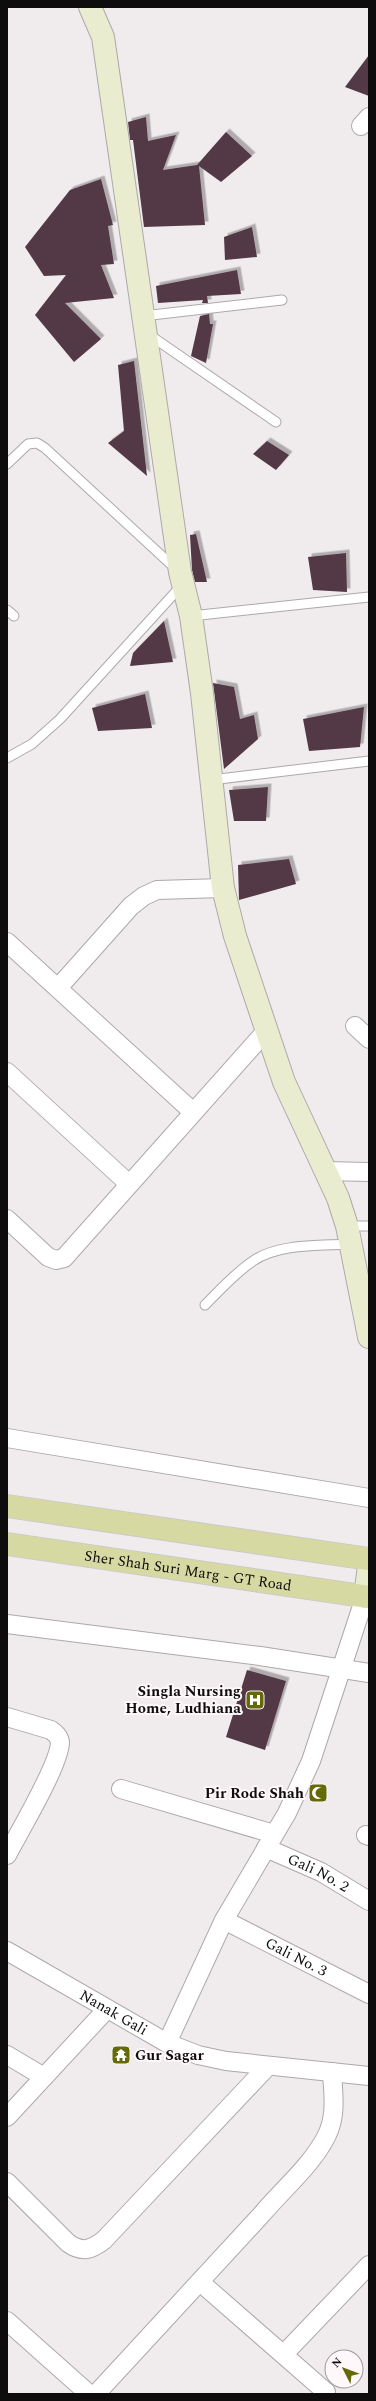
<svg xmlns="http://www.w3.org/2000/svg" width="376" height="2401" font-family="Spectral,serif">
<defs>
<filter id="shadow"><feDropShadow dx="3.5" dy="-3.5" stdDeviation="0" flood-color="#0004"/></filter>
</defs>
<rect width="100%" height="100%" fill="#f0ebed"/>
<path fill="#533845" filter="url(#shadow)" d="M369 55V96L345 87Z
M146 117 148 141 176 135 163 170 197 165 226 132 252 156 221 182 199 166 205 225 144 227 133 140H130L128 122Z
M101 179 113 225 108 226 114 264 101 265 114 298 65 303 101 339 74 362 35 315 66 275 44 276 25 247 70 190Z
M252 227 257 257 225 260 224 237Z
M237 270 241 294 207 296 208 303H202L203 300 158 303 156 286Z
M209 314 210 324H213L206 363 191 356 200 316Z
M134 361 147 476 108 443 124 431 118 365Z
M267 441 289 455 276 470 253 454Z
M196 534 207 582H195L192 570 190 535Z
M346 553 347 592 313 590 308 557Z
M164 621 173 662 130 666 133 653Z
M213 683 234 687 240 719 254 715 258 739 224 769Z
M145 694 152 728 98 731 92 708Z
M364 707 360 747 309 751 303 719Z
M268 787 266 821H234L229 790Z
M289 859 296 884 239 900 238 865Z
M247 1670 286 1681 265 1750 226 1737Z"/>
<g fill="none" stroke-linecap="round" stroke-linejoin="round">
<defs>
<path id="lane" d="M143 316 282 300
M148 334 276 422
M7 464 28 444 37 443 45 448 176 569
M7 610 14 616
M191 616 369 597
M7 758 32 744 60 719 182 585
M211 780 369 761
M347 1226H369
M205 1305C220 1290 235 1273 253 1261 279 1243 320 1246 350 1244"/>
<g id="street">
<path d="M361 126 369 117"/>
<path d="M7 942 193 1112"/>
<path d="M58 988 131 906 144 896 157 890 223 888"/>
<path d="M355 1026 369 1039"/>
<path d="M7 1072 129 1184"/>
<path d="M326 1171 369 1172"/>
<path d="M7 1219 48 1257 56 1260 64 1258 266 1031"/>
<path d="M7 1438 369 1498"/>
<path d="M7 1624 260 1656 369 1673"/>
<path d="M7 1717 51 1730C55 1733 59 1736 60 1742 60 1764 19 1832 7 1855"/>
<path d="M121 1789 274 1834"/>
<path d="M366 1835 369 1836"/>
<path id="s1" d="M266 1848 321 1872 369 1901"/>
<path id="s2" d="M224 1920 369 1994"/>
<path id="s3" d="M7 1951 167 2043 198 2055 226 2061 369 2076"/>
<path d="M167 2043 224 1920 287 1813 311 1761 365 1597"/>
<path d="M7 2055 44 2077"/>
<path d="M7 2117 107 2009"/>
<path d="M7 2182 68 2243C82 2253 91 2250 104 2240L268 2066"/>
<path d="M200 2282 326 2392"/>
<path d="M7 2321 89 2394"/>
<path d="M284 2354 369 2265"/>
<path d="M96 2394C151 2334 207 2274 262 2214 283 2189 313 2164 327 2135 337 2114 333 2093 332 2072"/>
</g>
<path id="secondary" d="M90 7 103 37 180 572 191 616 202 693 223 888 235 936 284 1082 338 1198 347 1226 369 1337
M365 1597 369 1566"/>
<g id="primary">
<path d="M7 1506 369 1559"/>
<path id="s4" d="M7 1544 369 1597"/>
</g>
</defs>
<use href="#lane" stroke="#aea8ab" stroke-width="11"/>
<use href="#street" stroke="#aea8ab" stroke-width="20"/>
<use href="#secondary" stroke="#aea8ab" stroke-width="24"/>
<use href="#primary" stroke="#cacaca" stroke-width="24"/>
<use href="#lane" stroke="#fff" stroke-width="9"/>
<use href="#street" stroke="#fff" stroke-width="18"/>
<use href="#secondary" stroke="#eaecd0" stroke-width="22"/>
<use href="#primary" stroke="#d6d9a1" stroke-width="22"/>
</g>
<defs>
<symbol id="hospital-square" viewBox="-11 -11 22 22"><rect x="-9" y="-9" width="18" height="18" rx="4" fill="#656907" stroke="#fef8fb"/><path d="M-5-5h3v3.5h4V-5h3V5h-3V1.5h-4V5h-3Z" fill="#fff"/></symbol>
<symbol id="mosque-square" viewBox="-11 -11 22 22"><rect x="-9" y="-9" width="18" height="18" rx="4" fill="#656907" stroke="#fef8fb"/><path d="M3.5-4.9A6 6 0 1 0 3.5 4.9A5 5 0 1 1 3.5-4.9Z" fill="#fff"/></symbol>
<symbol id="temple-square" viewBox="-11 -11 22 22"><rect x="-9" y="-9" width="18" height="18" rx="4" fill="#656907" stroke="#fef8fb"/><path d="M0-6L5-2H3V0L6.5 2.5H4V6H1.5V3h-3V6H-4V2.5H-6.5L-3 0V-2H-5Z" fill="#fff"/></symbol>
</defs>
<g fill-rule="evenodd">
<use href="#hospital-square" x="244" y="1689" width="22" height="22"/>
<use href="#mosque-square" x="307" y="1782" width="22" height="22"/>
<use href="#temple-square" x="110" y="2044" width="22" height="22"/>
</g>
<g text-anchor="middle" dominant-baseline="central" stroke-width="4" stroke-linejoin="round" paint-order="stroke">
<g font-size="15" fill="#0e0c0d" stroke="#fef8fb">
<text stroke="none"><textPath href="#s4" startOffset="183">Sher Shah Suri Marg - GT Road</textPath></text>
<text stroke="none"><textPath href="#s1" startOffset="58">Gali No. 2</textPath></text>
<text stroke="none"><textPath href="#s2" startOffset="81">Gali No. 3</textPath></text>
<text stroke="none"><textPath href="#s3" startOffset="123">Nanak Gali</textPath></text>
</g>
<g font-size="15" font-weight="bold" fill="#0e0c0d" stroke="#fef8fb" text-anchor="end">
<text x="241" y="1691">Singla Nursing<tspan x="241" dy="17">Home, Ludhiana</tspan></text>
<text x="304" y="1793">Pir Rode Shah</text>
<text x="135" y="2055" text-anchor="start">Gur Sagar</text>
</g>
</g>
<rect width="376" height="2401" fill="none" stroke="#0e0c0d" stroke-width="16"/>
<g transform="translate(344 2369) rotate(312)"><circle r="19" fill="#fef8fb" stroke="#9e9a9c"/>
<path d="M0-3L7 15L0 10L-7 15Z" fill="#656907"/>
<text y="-6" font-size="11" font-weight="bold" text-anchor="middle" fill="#0e0c0d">N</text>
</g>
</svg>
